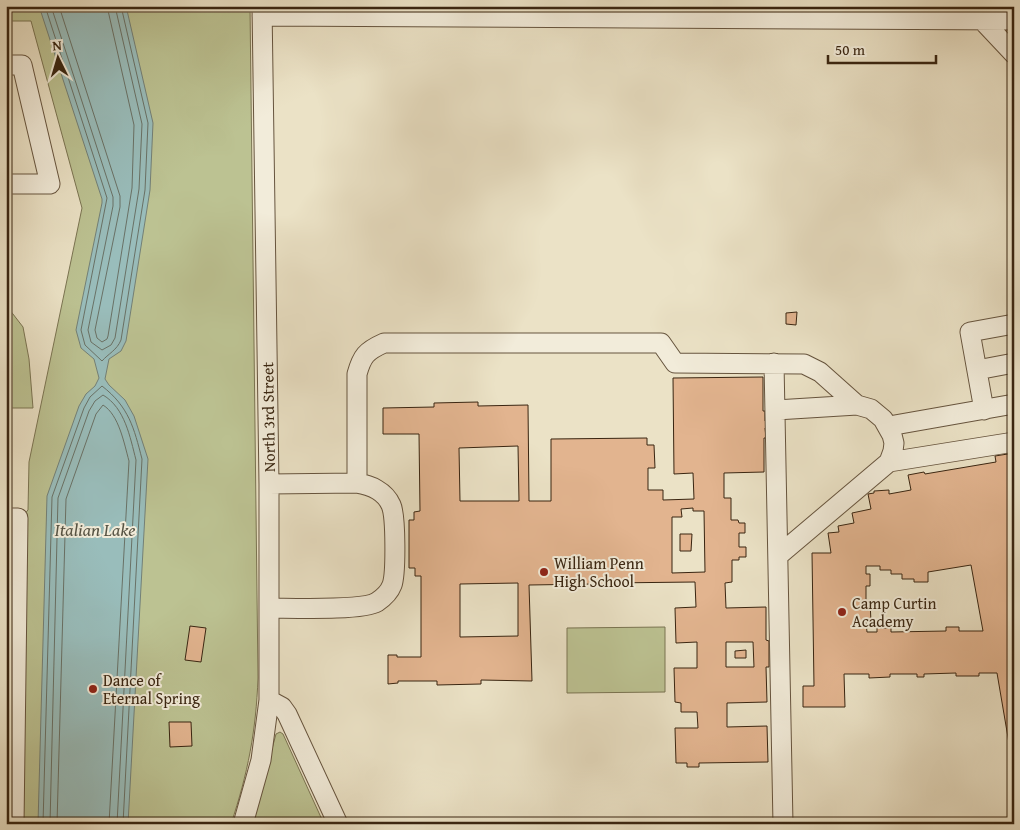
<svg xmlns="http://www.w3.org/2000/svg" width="1020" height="830" font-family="'Gentium Book Plus',serif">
<rect width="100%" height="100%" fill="#ebe2c6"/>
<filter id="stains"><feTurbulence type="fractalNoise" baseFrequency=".004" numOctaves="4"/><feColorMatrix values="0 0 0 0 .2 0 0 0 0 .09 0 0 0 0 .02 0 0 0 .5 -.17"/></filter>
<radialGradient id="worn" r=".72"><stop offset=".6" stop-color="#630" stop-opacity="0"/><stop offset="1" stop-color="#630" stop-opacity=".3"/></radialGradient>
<path fill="#bcc292" stroke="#7a7452" d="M6 6H167L168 8 250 7 258 678C256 731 248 773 231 824H20L21 518 28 510 29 462 82 208 31 21H6Z
M6 305 23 327 29 359 33 408H6Z
M665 627V692L567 693V628Z
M280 732 283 734 324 824H252L276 734Z"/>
<path fill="#99bdbb" stroke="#738077" d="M39 6H126L153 123 150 190 126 341 121 351 109 359 105 379 109 385 125 400 134 416 148 459 128 824H38L47 496 79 406 86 394 95 386 99 378 94 359 81 348 76 330 102 203V199Z"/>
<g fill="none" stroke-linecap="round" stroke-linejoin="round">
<path stroke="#697166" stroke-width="1" d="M45 6 107 198 81 330 85 345 102 361C108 354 117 350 121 340L145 190 148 123 121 6
M51 6 113 197V206L88 330 91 342 102 350 111 345 115 338 139 189 142 124 115 6
M59 6 120 196V207L95 330 97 338 102 342 107 339 108 336 132 188 134 125 107 6
M43 824 52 497 84 408 90 397 102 386C129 407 134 428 142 459L123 824
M50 824 58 498 89 411 95 401 103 395C125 408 130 437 136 460L117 824
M57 824 66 499 96 414 103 405C119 415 124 443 129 461L109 824"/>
</g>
<path fill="#e2b48f" stroke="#392511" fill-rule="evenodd" d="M797 312 796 325 786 324V313Z
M763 377V411H765V421H771V428H765L766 438H764V472L724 473V498H731V520H738L739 523H745V533H739V547H746V557H739V560H732V582L725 583 726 608 766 607V640L769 641V667H766L767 702 727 703V727L767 726 768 762 699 763V767H687V763H676L675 728H698L697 712H681V703L675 702 674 668H697V642L676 643 675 608 696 607 695 582 608 583V585L593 586V584L529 585 532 681 481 680V684L437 685V681H398V683L388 684V655H397V657H421V576H415V568H409V520H414V512L420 511 419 434H383V408L434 407V403L478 402V406L528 405 529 501H551V439L647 438V445H654L655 468H648V490H663V500L694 499 693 473 674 474 673 378ZM518 446 519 501H460L459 448ZM693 508V511H704L705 572 672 573V517H682L681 509ZM518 583V636L460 637V584ZM726 642H753L754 667H726Z
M1014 453V761H1012L997 673H979V676H956V673L924 674V677H917V674H890V677L869 678V674H844L845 707H803V686H814L812 553H831L828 533 839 532 838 526 854 523 852 513 871 509 868 494 874 493V491L889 490V494L911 490 908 475 924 472 925 474 996 462 995 456ZM971 565 983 631H959V627H946V631L891 632V628H877V632H867L866 622H871L870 601 866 602V586H870V574H866V566H880V570H891V574H902V579H914V582H928V572Z
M680 534H692L691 551H680Z
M190 626 206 628 201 662 185 660Z
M746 650V658H735V651Z
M169 722H191L192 746 170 747Z"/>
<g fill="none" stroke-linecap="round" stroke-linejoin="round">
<defs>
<path id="minor" d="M973 6 982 20 1014 54
M262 16 1014 20
M6 65H22L50 184H6
M774 363 783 824
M977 370 1014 363
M776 410 857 405 871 409 883 419 892 435 894 443 893 451 889 462
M984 410 970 332 1014 324
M889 426 1014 404
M357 483V374C362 356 366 351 384 343H661L675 363 804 364 820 372 857 405
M269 484 357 483C370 485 385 491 391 505 396 516 396 574 392 585 389 593 383 598 377 602 362 611 291 608 269 608
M6 518H18L14 824
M779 555 889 462 1014 442
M269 700 282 707 287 714 338 824
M243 824 261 760 269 700V484L262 6"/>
</defs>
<use href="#minor" stroke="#66543e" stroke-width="21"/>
<use href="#minor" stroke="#f2ecda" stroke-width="19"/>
</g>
<g fill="#8f2418" stroke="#f2ecda" stroke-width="2">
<circle cx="544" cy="572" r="5"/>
<circle cx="842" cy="612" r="5"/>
<circle cx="93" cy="689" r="5"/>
</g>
<g text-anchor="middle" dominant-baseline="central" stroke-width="4" stroke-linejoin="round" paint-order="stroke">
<g font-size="16" fill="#392511" stroke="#f2ecda">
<text transform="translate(268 417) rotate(-91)">North 3rd Street</text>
</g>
<g font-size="16" fill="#392511" stroke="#f2ecda" text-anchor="start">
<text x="554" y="563">William Penn<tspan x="554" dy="18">High School</tspan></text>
<text x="852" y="603">Camp Curtin<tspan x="852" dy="18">Academy</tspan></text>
<text x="103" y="680">Dance of<tspan x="103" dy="18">Eternal Spring</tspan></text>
</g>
<g font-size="18" font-style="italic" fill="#565344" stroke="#f2ecda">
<text x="95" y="529">Italian Lake</text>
</g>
</g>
<rect width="1020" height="830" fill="none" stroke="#ebe2c6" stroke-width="25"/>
<rect x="8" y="8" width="1005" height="815" fill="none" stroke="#392511" stroke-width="2.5"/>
<rect x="12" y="12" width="995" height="805" fill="none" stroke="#392511"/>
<g transform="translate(58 58) rotate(355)" stroke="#f2ecda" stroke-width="4" paint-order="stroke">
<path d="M0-4L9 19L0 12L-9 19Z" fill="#392511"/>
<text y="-8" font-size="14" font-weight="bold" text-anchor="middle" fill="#392511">N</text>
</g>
<path d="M828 55v8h108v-8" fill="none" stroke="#392511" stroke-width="2.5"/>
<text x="835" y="55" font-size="15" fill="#392511" stroke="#f2ecda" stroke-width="4" paint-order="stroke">50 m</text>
<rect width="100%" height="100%" filter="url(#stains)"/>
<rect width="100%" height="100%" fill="url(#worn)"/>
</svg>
